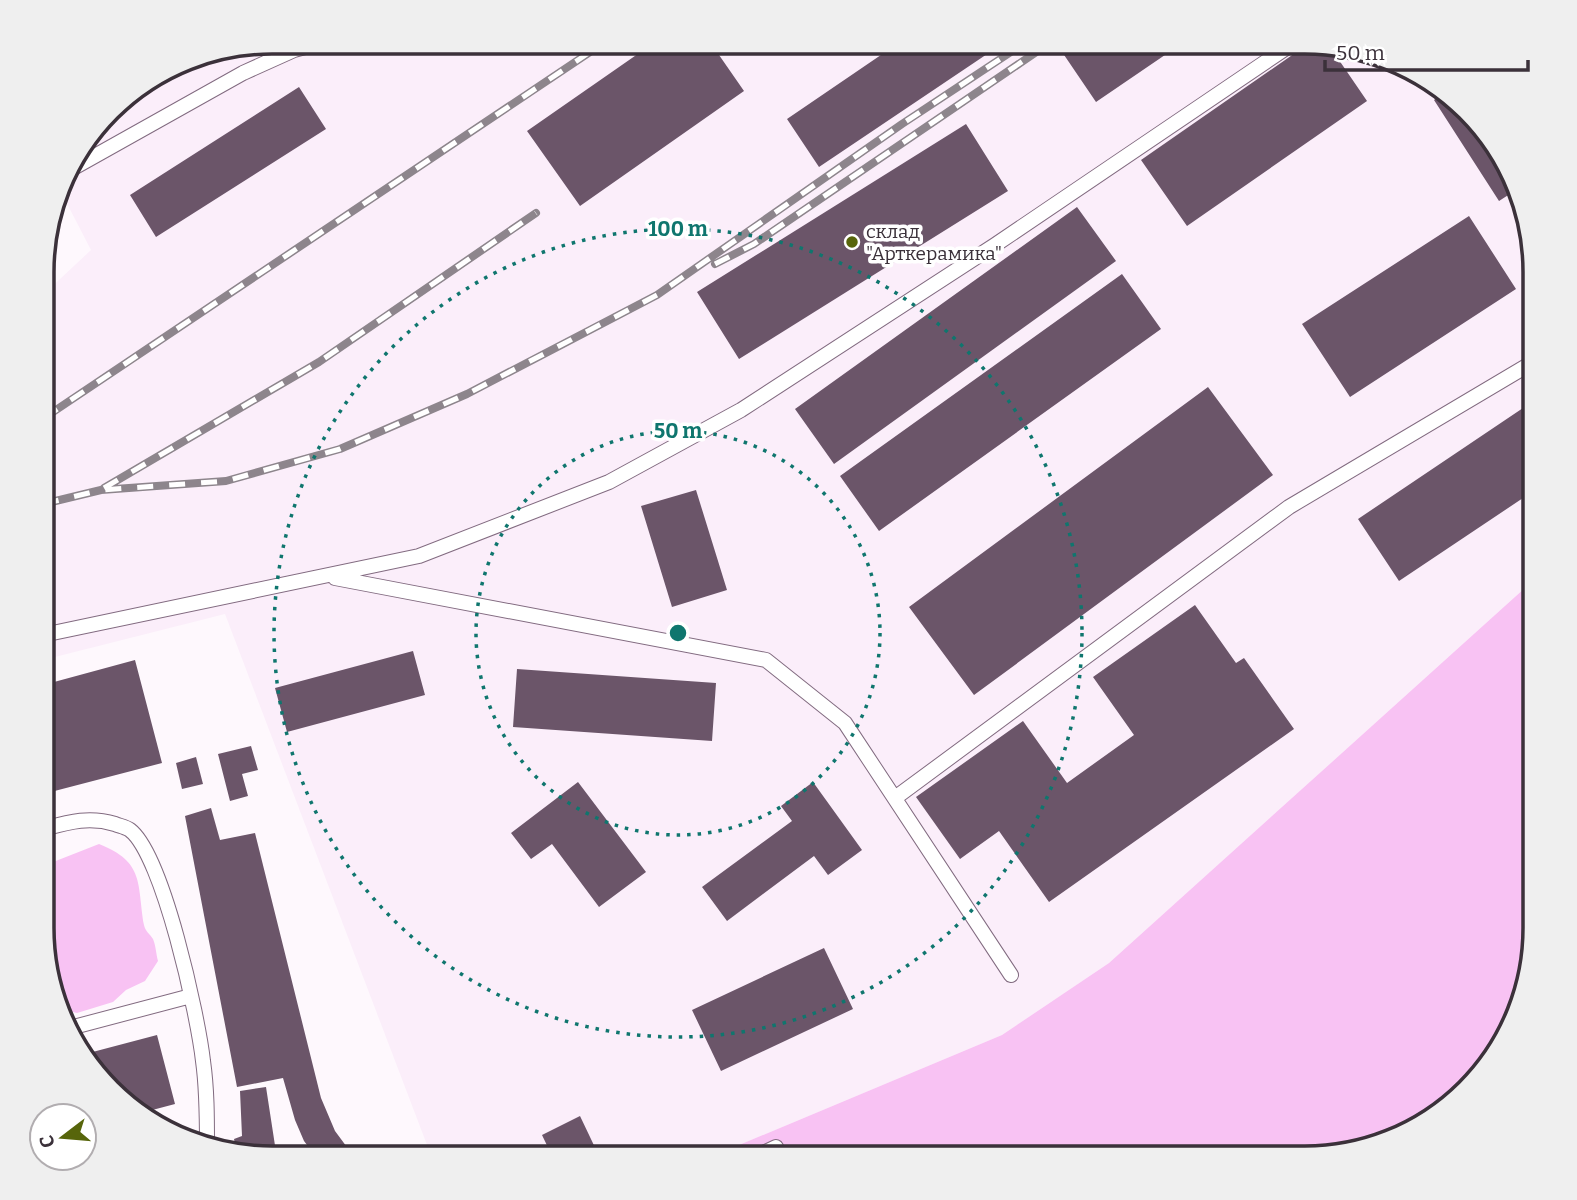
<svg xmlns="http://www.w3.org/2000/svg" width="1577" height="1200" font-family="Bitter,serif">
<rect width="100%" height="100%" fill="#fef8fd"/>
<path fill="#fbeefa" d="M273 42H1319L1392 59 1456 99 1511 171 1535 272V579L1109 963 1002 1035 708 1158H432L225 614 43 660 44 294 91 250 61 192 73 158 121 99 198 54Z"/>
<path fill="#f8c2f3" d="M1535 579 1534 943 1517 1016 1478 1079 1406 1134 1304 1158H708L1002 1035 1109 963Z
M99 844C145 862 137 884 144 925 145 931 150 934 153 939 156 946 156 954 158 961L145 981 126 990 113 1002 77 1013 60 1009 43 943 45 896 43 890V866Z"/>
<path fill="#6b5569" d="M655 42H710L744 91 580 206 527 131Z
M788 42H807L794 51Z
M900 42H1005L819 167 787 119Z
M1064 42H1184L1096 102 1058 46Z
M1311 42 1328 44 1367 101 1187 226 1141 160Z
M299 87 326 129 156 237 130 195Z
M1445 92 1456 99 1511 171 1516 190 1499 201 1434 100Z
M966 124 1008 191 739 359 697 292Z
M1077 207 1116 261 834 464 795 409Z
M1469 216 1516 289 1350 397 1302 324Z
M1122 274 1161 329 879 531 840 476Z
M1208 387 1273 475 974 695 909 607Z
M1535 400V490L1399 581 1358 519Z
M696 490 727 590 672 607 641 506Z
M1195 605 1236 663 1244 658 1294 729 1049 902 999 831 960 859 916 797 1023 721 1067 783 1134 735 1093 677Z
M413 651 425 695 287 732 275 688Z
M135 660 162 763 43 794V685Z
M517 669 716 683 712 741 513 727Z
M251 746 258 770 242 774 248 796 230 801 218 754Z
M196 757 203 784 182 789 176 763Z
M578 782 646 872 599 907 552 844 531 859 511 833Z
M813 782 862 850 828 875 814 856 727 921 702 887 792 821 781 806Z
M211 808 220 840 255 833 321 1098 335 1131 355 1158H317L304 1141 295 1120 283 1078 237 1087 185 816Z
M824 948 853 1009 721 1071 692 1010Z
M157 1035 175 1104 141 1113 121 1101 85 1054Z
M266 1087 276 1152 254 1157 237 1153 234 1139 242 1136 240 1091Z
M580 1116 600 1158H553L542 1135Z"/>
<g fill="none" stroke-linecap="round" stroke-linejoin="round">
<defs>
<path id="lane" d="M68 171 243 73 294 50 324 42
M335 578 766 660 845 723 1011 975
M43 635 419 556 609 482 741 410 995 245 1295 42
M895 798 1289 507 1535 361
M43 829C69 822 89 816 115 824 120 826 126 827 130 830 163 855 198 1016 203 1061 207 1089 207 1117 207 1146
M66 1029 191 996
M753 1158 776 1147"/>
</defs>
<use href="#lane" stroke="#826b80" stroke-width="16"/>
<use href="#lane" stroke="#fff" stroke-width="14"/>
<defs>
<path id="rail" d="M715 264 754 244 1051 42
M44 418 605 42
M104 488 319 362 536 213
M43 504 101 490 226 481 340 449 467 394 657 295 902 124 1026 42"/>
</defs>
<use href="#rail" stroke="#8d858c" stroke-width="8"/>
<use href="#rail" stroke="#fff" stroke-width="5" stroke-dasharray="16" stroke-linecap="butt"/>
</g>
<g fill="none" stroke="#0f766e" stroke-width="3.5" stroke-dasharray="3.5 7">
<circle cx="678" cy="633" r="202"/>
<circle cx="678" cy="633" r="404"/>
</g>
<circle fill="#57650b" stroke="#fff" stroke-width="2.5" cx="852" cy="242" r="7"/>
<g text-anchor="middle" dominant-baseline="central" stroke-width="7" stroke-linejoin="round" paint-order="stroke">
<g font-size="19" fill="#3b313a" stroke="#fff" text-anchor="start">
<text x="866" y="231">склад<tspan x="866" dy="22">"Арткерамика"</tspan></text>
</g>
</g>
<path d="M0 0H1577V1200H0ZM272 54H1305A218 218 0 0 1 1523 272V928A218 218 0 0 1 1305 1146H272A218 218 0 0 1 54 928V272A218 218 0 0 1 272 54Z" fill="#efefef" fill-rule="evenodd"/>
<path fill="none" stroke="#3b313a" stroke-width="3.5" d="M272 54H1305A218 218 0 0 1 1523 272V928A218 218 0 0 1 1305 1146H272A218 218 0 0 1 54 928V272A218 218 0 0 1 272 54Z"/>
<circle cx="678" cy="633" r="10" fill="#0f766e" stroke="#fff" stroke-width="3.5"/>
<g font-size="21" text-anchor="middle" font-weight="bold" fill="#0f766e" stroke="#fff" stroke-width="7" stroke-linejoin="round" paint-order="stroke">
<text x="678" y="236">100 m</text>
<text x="678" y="438">50 m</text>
</g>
<g transform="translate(63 1137) rotate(254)"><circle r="33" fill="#ffffff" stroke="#b1adb0" stroke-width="2"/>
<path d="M0-5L12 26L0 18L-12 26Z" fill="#57650b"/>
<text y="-10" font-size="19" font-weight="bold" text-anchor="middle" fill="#3b313a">С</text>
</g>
<path d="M1325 60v10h203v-10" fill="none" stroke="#3b313a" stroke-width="3.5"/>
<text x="1336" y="60" font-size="21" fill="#3b313a" stroke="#ffffff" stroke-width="5" paint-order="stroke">50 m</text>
</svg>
